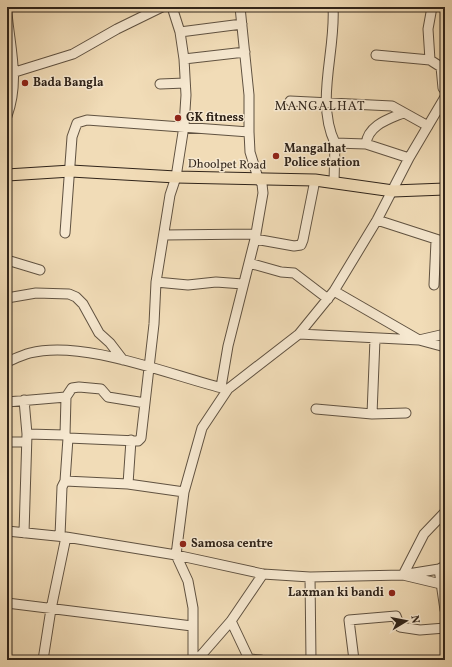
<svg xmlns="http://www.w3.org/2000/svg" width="452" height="667" font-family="Vollkorn,serif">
<rect width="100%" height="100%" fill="#f1dcb7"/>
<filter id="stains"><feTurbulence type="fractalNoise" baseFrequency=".005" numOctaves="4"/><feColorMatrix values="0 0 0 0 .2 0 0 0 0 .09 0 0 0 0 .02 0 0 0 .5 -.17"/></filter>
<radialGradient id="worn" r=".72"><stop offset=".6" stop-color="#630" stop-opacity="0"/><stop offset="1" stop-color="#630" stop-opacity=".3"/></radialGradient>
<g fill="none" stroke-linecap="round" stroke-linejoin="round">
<defs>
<path id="minor" d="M333 7C336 51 315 101 335 143L366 144 409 158
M7 13C10 48 20 81 7 116
M180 32 242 24
M376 55 430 60 441 67 443 88 445 90
M184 59 245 52
M430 60 428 29 432 7
M15 72 73 54 117 29 162 7
M160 84 185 83
M290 101 392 106 428 126
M366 144C368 125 389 119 403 113
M334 183 335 143
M377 220 445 242
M65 233 72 137 77 123 87 120 249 132V95L240 7
M164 235 256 234
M255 239 294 246 301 245 303 240 315 180
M7 260 40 270
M249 263 281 272 294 273 328 299
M156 282 188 285 216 282 243 284
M434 285 436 241
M334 291 419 340 445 334
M7 298 36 293 69 294 76 297 83 304 99 333 110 343 123 360
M299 334 419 340 445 347
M7 362C14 359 22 355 30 353 84 339 172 376 226 389
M221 387 228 346 255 239 263 193 262 184 258 178 250 152 249 132
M24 400 27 434
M7 402 66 397 72 388 79 387 101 389 108 397 145 403 141 438 138 441 68 438
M145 403 154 324 156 282 170 195 176 177 184 126 186 95 184 59 180 32 172 7
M316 409 372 414 406 413
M372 414 375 339
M65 435 66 397
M7 442H26
M128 484 131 440
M7 531 66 537 176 555 263 574 310 577 403 575 445 585
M24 533 27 434 65 435 68 438 65 481 128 484 184 492
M60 536 62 487 65 481
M439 569 445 610
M408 574 439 569 445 566
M403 575 424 534 445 512
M310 577 311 660
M7 603 192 626
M231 621 249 659 261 660
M43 660 51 609 66 537
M193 660V608L188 581 176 555 184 492 202 428 228 389 299 334 334 291 377 220 409 158 445 97
M197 660 231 621 263 574
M354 660 349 620 396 616 400 627 420 630 445 628"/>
<path id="major" d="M7 175 71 171 176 177 315 180 393 191 445 189"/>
</defs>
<use href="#minor" stroke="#605241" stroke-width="11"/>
<use href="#major" stroke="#30241a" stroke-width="13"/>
<use href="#minor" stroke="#f6e8d0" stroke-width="9"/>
<use href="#major" stroke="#f1dcb7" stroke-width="11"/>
</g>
<g fill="#8f2418" stroke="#f6e8d0" stroke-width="1.5">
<circle cx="25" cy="83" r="4"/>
<circle cx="178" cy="118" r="4"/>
<circle cx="276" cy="156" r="4"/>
<circle cx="183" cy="544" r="4"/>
<circle cx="392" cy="593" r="4"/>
</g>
<g text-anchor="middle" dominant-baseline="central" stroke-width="3" stroke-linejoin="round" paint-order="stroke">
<g font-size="12" font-weight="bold" fill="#30241a" stroke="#f6e8d0" text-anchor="start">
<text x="33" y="83">Bada Bangla</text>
<text x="186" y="118">GK fitness</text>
<text x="284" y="149">Mangalhat<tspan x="284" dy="14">Police station</tspan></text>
<text x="191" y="544">Samosa centre</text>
<text x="384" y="593" text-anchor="end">Laxman ki bandi</text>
</g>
<g font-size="12" fill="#30241a" stroke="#f6e8d0">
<text transform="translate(227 165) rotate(1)">Dhoolpet Road</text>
</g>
<g font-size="13" letter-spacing="1" fill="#30241a" stroke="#f6e8d0">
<text x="320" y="107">MANGALHAT</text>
</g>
</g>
<rect width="452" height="667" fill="none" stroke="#f1dcb7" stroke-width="24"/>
<rect x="8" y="8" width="436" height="651" fill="none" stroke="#30241a" stroke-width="2"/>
<rect x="12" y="12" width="428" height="643" fill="none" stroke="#30241a"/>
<g transform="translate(406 621) rotate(80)" stroke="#f6e8d0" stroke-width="3" paint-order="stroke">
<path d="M0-3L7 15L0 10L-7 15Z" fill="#30241a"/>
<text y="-6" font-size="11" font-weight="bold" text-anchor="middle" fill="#30241a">N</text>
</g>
<rect width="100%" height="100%" filter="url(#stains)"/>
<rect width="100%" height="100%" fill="url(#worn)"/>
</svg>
